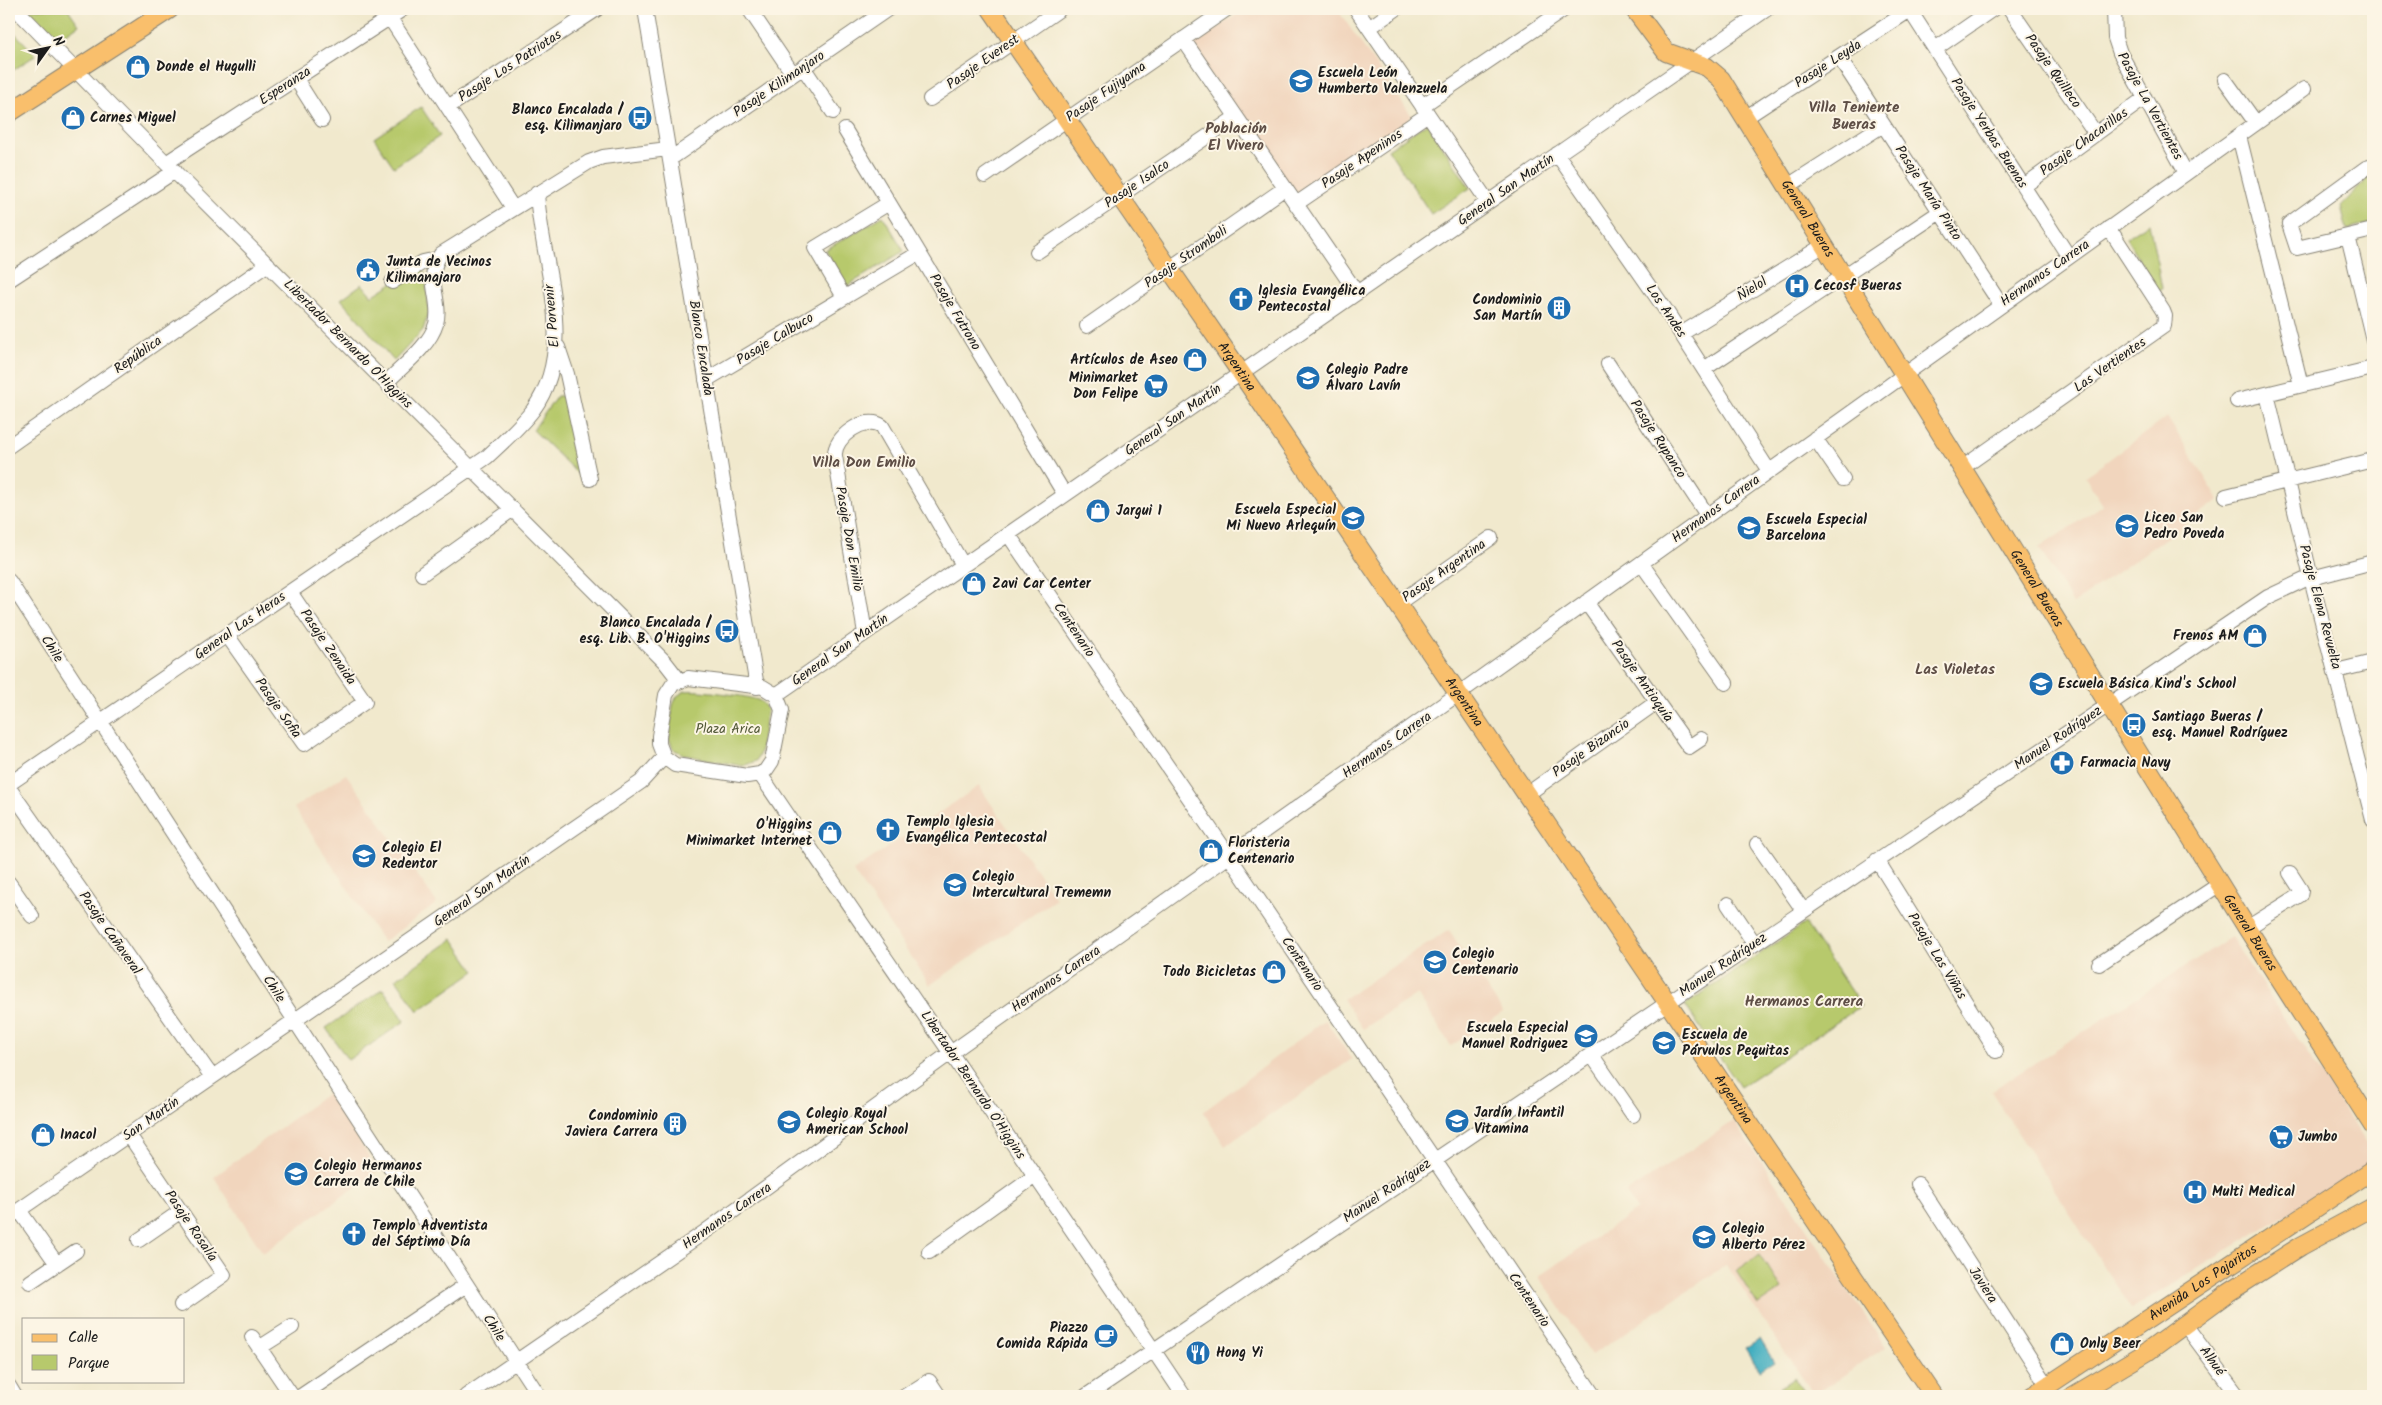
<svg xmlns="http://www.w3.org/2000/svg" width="2382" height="1405" font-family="Kalam,sans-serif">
<rect width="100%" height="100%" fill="#fcf5e5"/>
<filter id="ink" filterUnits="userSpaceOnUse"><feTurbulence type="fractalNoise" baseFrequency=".02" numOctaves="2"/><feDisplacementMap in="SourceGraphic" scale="10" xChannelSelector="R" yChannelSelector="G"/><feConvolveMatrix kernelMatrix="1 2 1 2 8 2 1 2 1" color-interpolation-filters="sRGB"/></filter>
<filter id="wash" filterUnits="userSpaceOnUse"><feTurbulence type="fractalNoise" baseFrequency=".0096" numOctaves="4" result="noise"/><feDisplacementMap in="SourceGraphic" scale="20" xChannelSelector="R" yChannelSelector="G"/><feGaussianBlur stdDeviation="1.12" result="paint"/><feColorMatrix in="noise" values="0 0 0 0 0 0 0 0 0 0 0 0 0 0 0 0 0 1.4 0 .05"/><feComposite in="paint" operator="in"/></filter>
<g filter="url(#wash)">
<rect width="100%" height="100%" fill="#f1e9cd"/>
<path fill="#f1d5bd" d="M1245 9H1337L1411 115 1406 125 1303 196 1290 189 1190 47Z
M2167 417 2219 500 2073 604 2039 548 2103 505 2085 477Z
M346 774 437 903 383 942 294 808Z
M979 786 1056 899 930 985 853 871Z
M1449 930 1503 1012 1451 1046 1417 994 1363 1029 1343 999Z
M2231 937 2373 1153V1162L2131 1309 1991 1091Z
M1325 1020 1352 1059 1225 1146 1203 1112Z
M329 1092 378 1171 263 1253 214 1177Z
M1734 1121 1886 1347 1814 1395 1726 1265 1592 1355 1539 1276 1637 1210 1626 1193Z"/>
<path fill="#b7c96c" stroke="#6a7244" d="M28 9H68L79 25 59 39Z
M9 27 36 55 9 73Z
M421 107 440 136 394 167 374 138Z
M1427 123 1470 188 1431 214 1388 149Z
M2373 173V223L2347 230 2341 206Z
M883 216 904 251 847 286 825 250Z
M2149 223 2162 288 2159 293 2126 238Z
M417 267 425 273 429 311 423 330 394 361 341 299 362 284 372 296Z
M557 396H561L566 401 582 478 533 430Z
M685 691C695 689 751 696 760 701 763 703 765 706 767 710L760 753 756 761 743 766 685 755 673 749 669 738 673 705 677 696Z
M1805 923 1861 1006 1740 1087 1685 1005Z
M453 939 475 971 418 1011 396 979Z
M383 989 405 1021 348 1060 326 1028Z
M1759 1255 1782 1289 1758 1305 1736 1271Z
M1794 1378 1806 1396H1767Z"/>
<path fill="#42aec0" stroke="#2f656e" d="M1760 1339 1774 1362 1760 1371 1746 1348Z"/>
</g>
<g filter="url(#ink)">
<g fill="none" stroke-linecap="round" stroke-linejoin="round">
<defs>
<path id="minor" d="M16 9 166 163 665 662 679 680
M384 9 513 208
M645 9 757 687
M749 9 793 74
M1356 9 1488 202
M1909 9 2069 257
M2010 9 2096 134
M2114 9 2115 38 2120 53 2186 173
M1369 28 1396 9
M1183 39 1357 293
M1935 49 1993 9
M1839 57 2001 305
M803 67 833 112
M296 79 322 120
M2225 80 2256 123
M930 99 1060 9
M1422 106 1565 9
M448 107 597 9
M1745 118 1910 10
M845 130 1065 495
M2239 136 2301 385
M1557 154 1665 309 1769 471
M670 159 888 9
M166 163 403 9
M2373 166 2366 168 2289 224 2297 248 2373 230
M985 176 1227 9
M1788 186 1883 125
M2024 186 2145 98
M1296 204 1428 114
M2348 236 2373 340
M1037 252 1236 117
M9 280 175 171
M392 282 423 262 437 259
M844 297 815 248 889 203
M1087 326 1285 188
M1681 334 1824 245
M558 347 567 374 590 479
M1608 364 1707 515
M1704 369 1940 212
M706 380 919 253
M386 383C402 366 429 347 436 324 443 300 423 277 441 254L589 162 603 157 668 149
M2267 394 2314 590 2373 820
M2237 401 2373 368
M1815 438 1843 479
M9 446 268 264
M1962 468 2164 326 2165 316 2163 311 2109 228
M2226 496 2373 460
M1008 534 1229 856 1594 1396
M1641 563 1726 683
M422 574 513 509
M9 581 539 1396
M1586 602 1689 747 1701 739
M1397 604 1491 538
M865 633 835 456C833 437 866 414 882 426L963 565
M227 635 304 744 365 702 290 592
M2336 671 2373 662
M688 678 763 687 776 695 782 710 772 761 766 770 760 774 747 776 675 765 664 757 659 744V736L666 695 673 684Z
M776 695 1767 9
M760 774C900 982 1045 1187 1184 1396
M9 784 487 457C503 442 520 427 533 410 579 346 541 264 537 193
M9 788 212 1077
M1526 795 1657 702
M1757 844 1803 910
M1877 860 1996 1051
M9 883 32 916
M1728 904 1754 943
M2247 928 2300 895 2301 890 2290 873
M2099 964 2220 884
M1591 1054 1633 1115
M129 1135 224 1275 181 1305
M1918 1184 2048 1386
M19 1210 57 1264
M9 1217 641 782 664 757
M139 1240 181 1211
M929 1252 1035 1176
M30 1282 76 1251
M2186 1326 2238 1396
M252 1337 292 1396
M259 1348 292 1327
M9 1386 15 1396
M301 1396 466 1285
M466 1396 706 1231 942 1059 1458 694 2304 89
M905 1396 929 1381 939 1396
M1086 1396 2268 597 2304 580 2373 562"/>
<g id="major">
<path id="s1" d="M991 9 1241 373 1934 1396"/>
<path id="s2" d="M1634 9 1666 52 1707 67 1721 79 2247 928 2373 1126"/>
<path d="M9 113 170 9"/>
<path id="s3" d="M2032 1396 2373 1170"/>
<path d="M2073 1396 2147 1352 2229 1292 2301 1246 2373 1207"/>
</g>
</defs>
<use href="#minor" stroke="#868274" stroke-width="16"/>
<use href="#major" stroke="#868274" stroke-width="20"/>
<use href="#minor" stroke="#fff" stroke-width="14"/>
<use href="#major" stroke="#f9bf6c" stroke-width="18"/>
</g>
</g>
<defs>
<symbol id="shop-disc" viewBox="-11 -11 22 22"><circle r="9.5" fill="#1f6fb2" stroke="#fcf5e5"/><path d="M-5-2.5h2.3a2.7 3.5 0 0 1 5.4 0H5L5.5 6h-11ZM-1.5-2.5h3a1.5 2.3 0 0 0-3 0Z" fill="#fff"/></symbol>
<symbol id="school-disc" viewBox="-11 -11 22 22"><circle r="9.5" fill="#1f6fb2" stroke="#fcf5e5"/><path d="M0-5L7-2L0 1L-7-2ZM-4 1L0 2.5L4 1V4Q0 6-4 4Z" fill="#fff"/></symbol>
<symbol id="bus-disc" viewBox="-11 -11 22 22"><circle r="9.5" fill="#1f6fb2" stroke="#fcf5e5"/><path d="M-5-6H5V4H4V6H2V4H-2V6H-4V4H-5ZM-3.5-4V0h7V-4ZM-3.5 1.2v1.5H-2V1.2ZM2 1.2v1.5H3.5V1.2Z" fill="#fff"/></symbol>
<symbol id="civic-disc" viewBox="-11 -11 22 22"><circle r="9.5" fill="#1f6fb2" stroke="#fcf5e5"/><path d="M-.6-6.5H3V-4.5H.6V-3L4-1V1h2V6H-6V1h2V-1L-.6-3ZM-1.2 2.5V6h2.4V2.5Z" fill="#fff"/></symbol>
<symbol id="hospital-disc" viewBox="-11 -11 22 22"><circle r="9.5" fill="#1f6fb2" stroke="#fcf5e5"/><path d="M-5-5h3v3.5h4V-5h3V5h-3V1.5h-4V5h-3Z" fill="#fff"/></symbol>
<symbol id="church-disc" viewBox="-11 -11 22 22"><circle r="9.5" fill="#1f6fb2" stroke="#fcf5e5"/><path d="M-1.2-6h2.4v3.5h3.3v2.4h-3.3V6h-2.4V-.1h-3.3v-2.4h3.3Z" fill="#fff"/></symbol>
<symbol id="building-disc" viewBox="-11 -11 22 22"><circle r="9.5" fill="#1f6fb2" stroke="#fcf5e5"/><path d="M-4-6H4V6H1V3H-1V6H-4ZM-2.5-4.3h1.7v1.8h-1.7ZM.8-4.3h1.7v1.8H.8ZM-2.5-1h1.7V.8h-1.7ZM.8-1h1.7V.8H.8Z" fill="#fff"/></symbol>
<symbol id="supermarket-disc" viewBox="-11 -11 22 22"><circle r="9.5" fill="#1f6fb2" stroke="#fcf5e5"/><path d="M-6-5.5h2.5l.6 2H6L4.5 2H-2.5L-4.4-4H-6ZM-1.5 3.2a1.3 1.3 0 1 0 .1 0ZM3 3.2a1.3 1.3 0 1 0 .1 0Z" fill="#fff"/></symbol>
<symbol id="pharmacy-disc" viewBox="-11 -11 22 22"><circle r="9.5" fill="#1f6fb2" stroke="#fcf5e5"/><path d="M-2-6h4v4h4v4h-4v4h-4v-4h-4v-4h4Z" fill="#fff"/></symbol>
<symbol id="university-disc" viewBox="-11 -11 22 22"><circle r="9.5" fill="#1f6fb2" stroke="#fcf5e5"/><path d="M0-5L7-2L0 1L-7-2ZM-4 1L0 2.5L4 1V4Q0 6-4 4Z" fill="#fff"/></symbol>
<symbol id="cafe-disc" viewBox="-11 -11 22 22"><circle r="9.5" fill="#1f6fb2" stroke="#fcf5e5"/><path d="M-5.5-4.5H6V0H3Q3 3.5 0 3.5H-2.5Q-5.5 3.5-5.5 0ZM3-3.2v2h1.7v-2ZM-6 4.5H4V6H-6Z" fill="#fff"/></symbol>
<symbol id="restaurant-disc" viewBox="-11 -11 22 22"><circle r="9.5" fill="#1f6fb2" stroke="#fcf5e5"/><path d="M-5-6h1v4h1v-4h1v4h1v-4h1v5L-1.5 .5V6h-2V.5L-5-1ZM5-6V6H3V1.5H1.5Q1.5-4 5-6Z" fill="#fff"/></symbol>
</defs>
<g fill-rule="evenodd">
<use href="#shop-disc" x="124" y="53" width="28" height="28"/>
<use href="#school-disc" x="1287" y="67" width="28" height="28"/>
<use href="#shop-disc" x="59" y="104" width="28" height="28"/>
<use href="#bus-disc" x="626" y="104" width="28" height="28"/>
<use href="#civic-disc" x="354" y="256" width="28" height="28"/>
<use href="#hospital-disc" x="1783" y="272" width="28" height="28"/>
<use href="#church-disc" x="1227" y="285" width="28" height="28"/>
<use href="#building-disc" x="1545" y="294" width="28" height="28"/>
<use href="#shop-disc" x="1181" y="346" width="28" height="28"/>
<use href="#school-disc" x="1294" y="364" width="28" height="28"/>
<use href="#supermarket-disc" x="1142" y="372" width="28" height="28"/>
<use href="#shop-disc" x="1084" y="497" width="28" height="28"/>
<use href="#school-disc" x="1339" y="504" width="28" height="28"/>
<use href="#school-disc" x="2113" y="512" width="28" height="28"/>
<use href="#school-disc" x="1735" y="514" width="28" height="28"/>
<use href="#shop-disc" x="960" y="570" width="28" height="28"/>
<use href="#bus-disc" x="713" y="617" width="28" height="28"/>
<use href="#shop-disc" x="2241" y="622" width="28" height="28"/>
<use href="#school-disc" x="2027" y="670" width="28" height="28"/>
<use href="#bus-disc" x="2120" y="711" width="28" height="28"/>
<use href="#pharmacy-disc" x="2048" y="749" width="28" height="28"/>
<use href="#church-disc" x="874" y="816" width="28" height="28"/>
<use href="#shop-disc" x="816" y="819" width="28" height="28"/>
<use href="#shop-disc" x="1197" y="837" width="28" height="28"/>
<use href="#school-disc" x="350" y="842" width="28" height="28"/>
<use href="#school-disc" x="941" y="871" width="28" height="28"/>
<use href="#school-disc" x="1421" y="948" width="28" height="28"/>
<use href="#shop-disc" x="1260" y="958" width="28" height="28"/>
<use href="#school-disc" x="1572" y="1022" width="28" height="28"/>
<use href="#university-disc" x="1650" y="1029" width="28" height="28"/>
<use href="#school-disc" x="1443" y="1107" width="28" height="28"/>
<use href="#school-disc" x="775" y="1108" width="28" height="28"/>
<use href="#building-disc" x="661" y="1110" width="28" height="28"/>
<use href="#shop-disc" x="29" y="1121" width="28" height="28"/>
<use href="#supermarket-disc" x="2267" y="1123" width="28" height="28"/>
<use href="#school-disc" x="282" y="1160" width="28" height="28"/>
<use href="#hospital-disc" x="2181" y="1178" width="28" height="28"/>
<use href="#church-disc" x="340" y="1220" width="28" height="28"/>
<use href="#school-disc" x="1690" y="1223" width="28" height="28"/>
<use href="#cafe-disc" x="1092" y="1322" width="28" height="28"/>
<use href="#shop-disc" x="2048" y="1330" width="28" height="28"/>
<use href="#restaurant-disc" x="1184" y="1339" width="28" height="28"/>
</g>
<g text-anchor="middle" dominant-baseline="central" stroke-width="4" stroke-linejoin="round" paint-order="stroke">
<g font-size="14" fill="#1c1c1c" stroke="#fcf5e5">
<text transform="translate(983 62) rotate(-35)">Pasaje Everest</text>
<text transform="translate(1828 64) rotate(-33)">Pasaje Leyda</text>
<text transform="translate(510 66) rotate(-33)">Pasaje Los Patriotas</text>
<text transform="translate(2053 71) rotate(55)">Pasaje Quilleco</text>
<text transform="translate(779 84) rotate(-34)">Pasaje Kilimanjaro</text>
<text transform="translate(285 86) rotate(-33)">Esperanza</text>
<text transform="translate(1106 92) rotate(-35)">Pasaje Fujiyama</text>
<text transform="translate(2150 106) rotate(61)">Pasaje La Vertientes</text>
<text transform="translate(1989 133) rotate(57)">Pasaje Yerbas Buenas</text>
<text transform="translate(2084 142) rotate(-36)">Pasaje Chacarillas</text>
<text transform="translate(1362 159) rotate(-34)">Pasaje Apeninos</text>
<text transform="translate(1137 184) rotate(-34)">Pasaje Isalco</text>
<text transform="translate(1506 190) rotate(-35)">General San Martín</text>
<text transform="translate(1928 193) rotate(57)">Pasaje María Pinto</text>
<text stroke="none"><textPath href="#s2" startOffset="280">General Bueras</textPath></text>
<text transform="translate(1186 257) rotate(-35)">Pasaje Stromboli</text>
<text transform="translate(2045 273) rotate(-35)">Hermanos Carrera</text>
<text transform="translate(1752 289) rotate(-32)">Ñielol</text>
<text transform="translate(1666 311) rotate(56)">Los Andes</text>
<text transform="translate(955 312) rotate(59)">Pasaje Futrono</text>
<text transform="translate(552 316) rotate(-95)">El Porvenir</text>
<text transform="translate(775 339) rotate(-31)">Pasaje Calbuco</text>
<text transform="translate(348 344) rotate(45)">Libertador Bernardo O'Higgins</text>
<text transform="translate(701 348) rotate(81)">Blanco Encalada</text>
<text transform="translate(138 355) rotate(-35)">República</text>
<text transform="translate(2110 365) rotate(-35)">Las Vertientes</text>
<text stroke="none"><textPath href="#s1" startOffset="434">Argentina</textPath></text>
<text transform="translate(1173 420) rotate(-35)">General San Martín</text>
<text transform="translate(1658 439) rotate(57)">Pasaje Rupanco</text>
<text transform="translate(1716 509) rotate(-36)">Hermanos Carrera</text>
<text transform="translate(849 539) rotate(80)">Pasaje Don Emilio</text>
<text transform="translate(1444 571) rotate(-35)">Pasaje Argentina</text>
<text stroke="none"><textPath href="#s2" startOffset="715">General Bueras</textPath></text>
<text transform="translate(2320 607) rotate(75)">Pasaje Elena Revuelta</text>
<text transform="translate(240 626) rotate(-35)">General Las Heras</text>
<text transform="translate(1074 630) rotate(56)">Centenario</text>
<text transform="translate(328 647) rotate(56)">Pasaje Zenaida</text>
<text transform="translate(52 649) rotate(57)">Chile</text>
<text transform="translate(840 650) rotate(-35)">General San Martín</text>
<text transform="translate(1642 681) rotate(55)">Pasaje Antioquía</text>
<text stroke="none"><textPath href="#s1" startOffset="839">Argentina</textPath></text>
<text transform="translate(278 708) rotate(55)">Pasaje Sofia</text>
<text transform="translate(2058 738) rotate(-34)">Manuel Rodríguez</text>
<text transform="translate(1387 745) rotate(-35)">Hermanos Carrera</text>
<text transform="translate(1591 748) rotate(-35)">Pasaje Bizancio</text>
<text transform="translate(482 891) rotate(-35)">General San Martín</text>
<text stroke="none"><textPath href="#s2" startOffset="1120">General Bueras</textPath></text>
<text transform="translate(110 933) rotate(55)">Pasaje Cañaveral</text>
<text transform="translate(1937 956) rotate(58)">Pasaje Las Viñas</text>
<text transform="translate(1302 964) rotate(56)">Centenario</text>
<text transform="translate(1723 965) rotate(-34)">Manuel Rodríguez</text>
<text transform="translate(1056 979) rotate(-35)">Hermanos Carrera</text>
<text transform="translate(274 989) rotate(57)">Chile</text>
<text transform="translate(973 1085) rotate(56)">Libertador Bernardo O'Higgins</text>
<text stroke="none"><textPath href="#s1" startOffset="1319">Argentina</textPath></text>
<text transform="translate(151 1119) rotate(-35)">San Martín</text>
<text transform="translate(1387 1191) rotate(-34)">Manuel Rodríguez</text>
<text transform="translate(727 1216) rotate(-35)">Hermanos Carrera</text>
<text transform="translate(191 1226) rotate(56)">Pasaje Rosalía</text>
<text stroke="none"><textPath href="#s3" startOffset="205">Avenida Los Pajaritos</textPath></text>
<text transform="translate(1983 1285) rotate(57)">Javiera</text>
<text transform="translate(1529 1300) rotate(56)">Centenario</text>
<text transform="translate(494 1328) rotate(57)">Chile</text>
<text transform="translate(2212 1361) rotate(54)">Alhué</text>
</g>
<g font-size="14" font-weight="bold" fill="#1c1c1c" stroke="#fcf5e5" text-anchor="start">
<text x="156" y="67">Donde el Hugulli</text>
<text x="1318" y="73">Escuela León<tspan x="1318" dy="16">Humberto Valenzuela</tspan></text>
<text x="622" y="110" text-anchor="end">Blanco Encalada /<tspan x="622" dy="16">esq. Kilimanjaro</tspan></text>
<text x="90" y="118">Carnes Miguel</text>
<text x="386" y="262">Junta de Vecinos<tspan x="386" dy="16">Kilimanajaro</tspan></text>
<text x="1814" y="286">Cecosf Bueras</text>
<text x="1258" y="291">Iglesia Evangélica<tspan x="1258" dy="16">Pentecostal</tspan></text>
<text x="1542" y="300" text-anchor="end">Condominio<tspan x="1542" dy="16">San Martín</tspan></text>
<text x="1178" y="360" text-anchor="end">Artículos de Aseo</text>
<text x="1326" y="370">Colegio Padre<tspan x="1326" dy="16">Álvaro Lavín</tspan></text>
<text x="1138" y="378" text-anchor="end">Minimarket<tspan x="1138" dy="16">Don Felipe</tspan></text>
<text x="1336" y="510" text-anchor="end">Escuela Especial<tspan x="1336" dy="16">Mi Nuevo Arlequín</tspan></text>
<text x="1116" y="511">Jargui 1</text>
<text x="2144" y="518">Liceo San<tspan x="2144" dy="16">Pedro Poveda</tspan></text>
<text x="1766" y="520">Escuela Especial<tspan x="1766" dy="16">Barcelona</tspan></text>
<text x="992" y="584">Zavi Car Center</text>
<text x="710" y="623" text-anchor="end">Blanco Encalada /<tspan x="710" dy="16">esq. Lib. B. O'Higgins</tspan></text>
<text x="2238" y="636" text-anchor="end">Frenos AM</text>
<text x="2058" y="684">Escuela Básica Kind's School</text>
<text x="2152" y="717">Santiago Bueras /<tspan x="2152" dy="16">esq. Manuel Rodríguez</tspan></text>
<text x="2080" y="763">Farmacia Navy</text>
<text x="906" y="822">Templo Iglesia<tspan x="906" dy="16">Evangélica Pentecostal</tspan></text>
<text x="812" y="825" text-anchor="end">O'Higgins<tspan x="812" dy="16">Minimarket Internet</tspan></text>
<text x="1228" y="843">Floristeria<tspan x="1228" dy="16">Centenario</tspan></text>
<text x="382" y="848">Colegio El<tspan x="382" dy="16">Redentor</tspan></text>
<text x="972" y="877">Colegio<tspan x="972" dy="16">Intercultural Trememn</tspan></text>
<text x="1452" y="954">Colegio<tspan x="1452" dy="16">Centenario</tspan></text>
<text x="1256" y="972" text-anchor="end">Todo Bicicletas</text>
<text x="1568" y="1028" text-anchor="end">Escuela Especial<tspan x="1568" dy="16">Manuel Rodriguez</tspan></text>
<text x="1682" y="1035">Escuela de<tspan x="1682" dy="16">Párvulos Pequitas</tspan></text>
<text x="1474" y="1113">Jardín Infantil<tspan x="1474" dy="16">Vitamina</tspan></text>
<text x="806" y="1114">Colegio Royal<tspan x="806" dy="16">American School</tspan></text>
<text x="658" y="1116" text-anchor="end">Condominio<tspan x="658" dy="16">Javiera Carrera</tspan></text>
<text x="60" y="1135">Inacol</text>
<text x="2298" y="1137">Jumbo</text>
<text x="314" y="1166">Colegio Hermanos<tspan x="314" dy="16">Carrera de Chile</tspan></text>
<text x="2212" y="1192">Multi Medical</text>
<text x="372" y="1226">Templo Adventista<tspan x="372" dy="16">del Séptimo Día</tspan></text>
<text x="1722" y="1229">Colegio<tspan x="1722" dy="16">Alberto Pérez</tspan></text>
<text x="1088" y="1328" text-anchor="end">Piazzo<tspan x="1088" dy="16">Comida Rápida</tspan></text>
<text x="2080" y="1344">Only Beer</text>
<text x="1216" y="1353">Hong Yi</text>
</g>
<g font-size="14" fill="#525938" stroke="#fcf5e5">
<text x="728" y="729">Plaza Arica</text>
</g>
<g font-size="15" font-weight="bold" fill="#5e4e46" stroke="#fcf5e5">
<text x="1854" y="108">Villa Teniente<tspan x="1854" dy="17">Bueras</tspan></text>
<text x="1236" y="129">Población<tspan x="1236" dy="17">El Vivero</tspan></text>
<text x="864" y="463">Villa Don Emilio</text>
<text x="1955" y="670">Las Violetas</text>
<text x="1804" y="1002">Hermanos Carrera</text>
</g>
</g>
<rect width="2382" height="1405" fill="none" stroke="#fcf5e5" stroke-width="30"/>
<rect x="22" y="1318" width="162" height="65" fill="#fcf5e5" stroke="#a29e95"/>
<rect x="32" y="1334" width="25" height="8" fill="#f9bf6c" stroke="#a29e95"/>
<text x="68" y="1342" font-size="15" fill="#1c1c1c">Calle</text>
<rect x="32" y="1355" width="25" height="15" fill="#b7c96c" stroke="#a29e95"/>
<text x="68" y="1368" font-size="15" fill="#1c1c1c">Parque</text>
<g transform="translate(48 48) rotate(57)" stroke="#fcf5e5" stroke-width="4" paint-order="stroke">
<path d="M0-4L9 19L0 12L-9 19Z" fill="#1c1c1c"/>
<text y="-8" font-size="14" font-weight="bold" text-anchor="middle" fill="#1c1c1c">N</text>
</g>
</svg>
